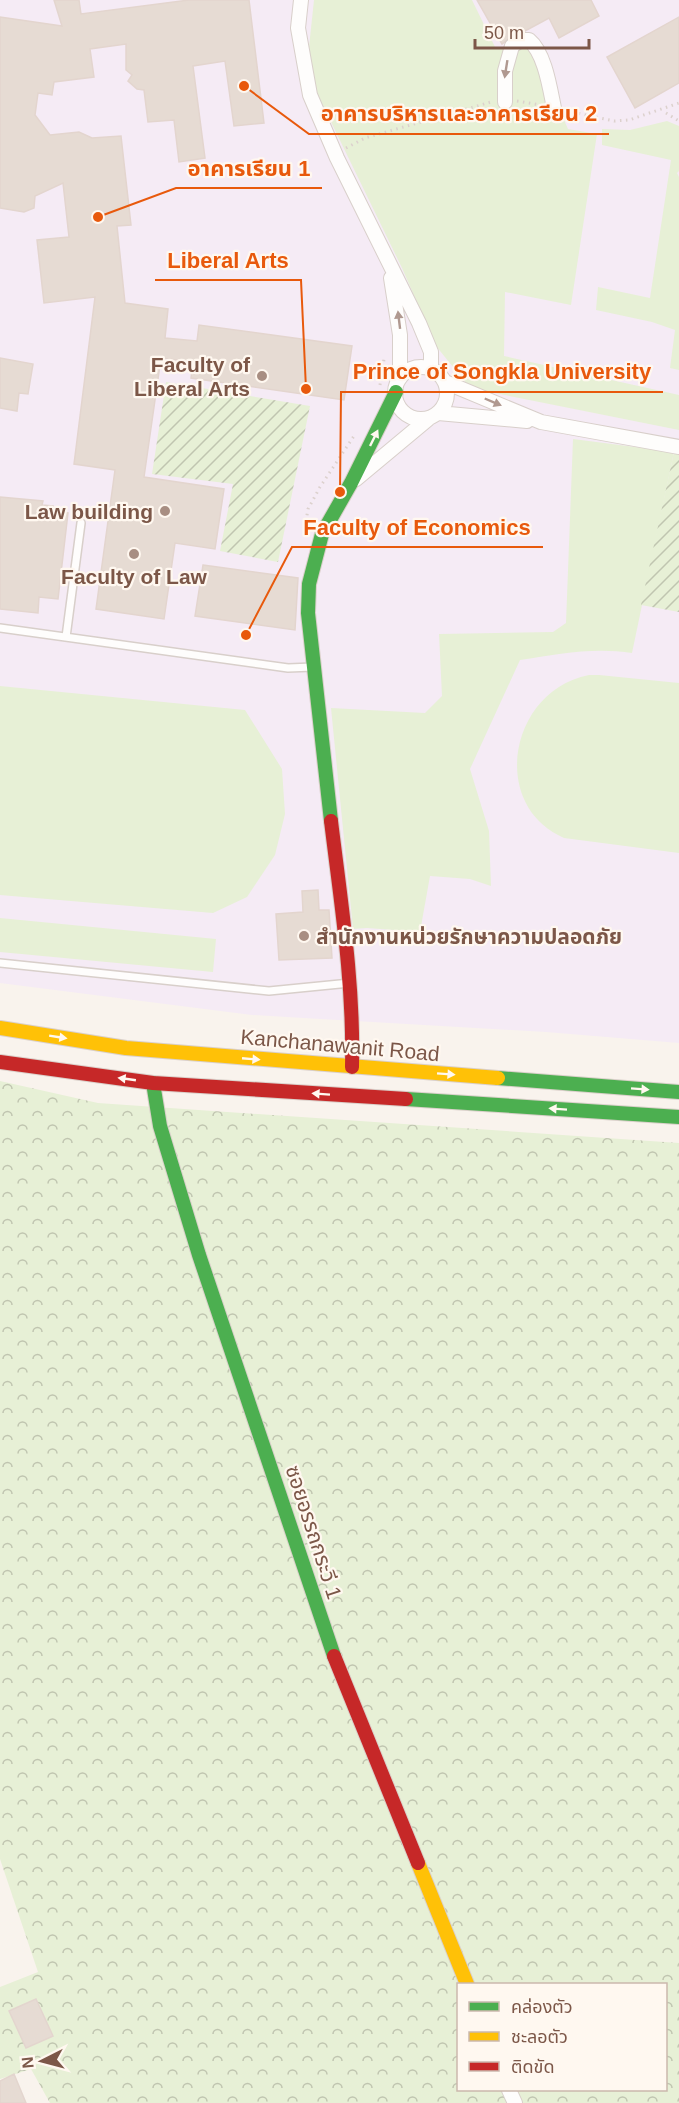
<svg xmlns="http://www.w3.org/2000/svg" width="679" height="2103" font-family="Arial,'Noto Sans Thai',sans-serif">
<defs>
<pattern id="forest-crowns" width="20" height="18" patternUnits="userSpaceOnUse" patternTransform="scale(1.5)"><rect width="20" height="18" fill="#e7f0d6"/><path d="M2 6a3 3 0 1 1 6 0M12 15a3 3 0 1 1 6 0" fill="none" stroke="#c0c5b0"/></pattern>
<pattern id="garden-furrows" width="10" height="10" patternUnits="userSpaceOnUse" patternTransform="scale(1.5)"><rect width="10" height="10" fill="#e7f0d6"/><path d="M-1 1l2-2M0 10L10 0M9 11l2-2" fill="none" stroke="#c0c5b0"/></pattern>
</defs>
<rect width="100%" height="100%" fill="#f9f3ed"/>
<path fill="#f5ebf5" d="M0 0H679V1043L546 1032 252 1015 0 983Z"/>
<path fill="#e7f0d6" d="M314 0H472L496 49 530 43 568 129 597 134 571 305 505 292 504 356 679 395V430L470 388 436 346 402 268 316 91 309 47Z
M667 121 679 126V171L677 173 679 177V370L670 368 675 330 652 322 596 310 598 287 650 298 671 160 602 145V129L630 130Z
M573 439 674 452 632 653C594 647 558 654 520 660L470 769 489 831 491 886 470 879 430 876 420 932 367 928 353 929 331 708 425 713 442 696 439 634 553 632 566 623Z
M589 675H599L679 683V853L564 838C488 805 510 690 589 675Z
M0 686 245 710 282 769 285 814 275 855 247 897 213 913 0 895Z
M0 918 216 939 213 972 0 952Z"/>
<path fill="url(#forest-crowns)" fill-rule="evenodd" d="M0 1081 98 1103 679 1143V2103H50L31 2069 0 2079V1987L38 1972 0 1859ZM458 1984H666V2090H458Z"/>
<path fill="url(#garden-furrows)" d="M166 382 310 406 278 562 220 551 233 484 152 474Z
M674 452 679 453V612L641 605Z"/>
<path fill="#e6dbd3" stroke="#e3d5ce" stroke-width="1.5" d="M54 0H79L81 14 189 0H249L264 123 234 126 225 61 193 66 205 158 179 162 174 120 148 122 144 90 137 89 128 81 132 75 126 70V44L90 49 94 77 54 82 52 95 38 93 35 115 50 135 79 132 92 138 121 136 131 225 117 226 125 303 168 309 165 338 197 341 199 325 352 346 344 400 191 378 193 362 161 358 144 477 224 489 215 549 175 543 164 619 96 609 115 470 74 464 95 297 44 303 37 240 69 237 63 183 35 196 34 208 24 212 0 208V17L62 26Z
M477 0H591L599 16 559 38 549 18 525 31 516 33 502 44Z
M679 17V83L635 108 607 57Z
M0 358 33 364 28 394 19 393 17 411 0 408Z
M0 497 43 501 42 505 53 506 52 511 68 513 58 599 39 597 38 613 0 609Z
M203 565 298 578 295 630 195 616Z
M318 890 319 910H329L332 958 279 960 276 914 303 912 302 891Z
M36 1999 53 2036 26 2048 9 2011Z
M14 2074 26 2103H0V2081Z"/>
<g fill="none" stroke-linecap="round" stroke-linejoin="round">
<defs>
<path id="lane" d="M0 628 288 668 313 667
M66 637 81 523
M0 963 269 991 350 983"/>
<path id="street" d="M301 0 298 28 310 95 337 158 419 323 431 352V368
M505 102V71L512 46 521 40H529C545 53 550 89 554 108L552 113
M391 278 400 335V378
M395 393a26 26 0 1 1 52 0a26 26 0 1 1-52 0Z
M445 382 541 422 679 447
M438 413 527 421
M356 479 428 419
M509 2090 515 2103"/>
<path id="fast" d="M331 821 308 613 309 584 322 534 351 483 396 392
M498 1078 679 1092
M153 1083 160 1126 199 1255 334 1656
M406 1099 679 1117"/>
<path id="slow" d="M0 1028 126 1048 498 1078
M418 1863 467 1984"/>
<path id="jam" d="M331 821C341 903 354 984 352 1067
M0 1062 153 1083 406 1099
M334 1656 418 1863"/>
</defs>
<use href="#lane" stroke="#d8cfca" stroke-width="10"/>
<use href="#street" stroke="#d8cfca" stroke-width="16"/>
<use href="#fast" stroke="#dad0ca" stroke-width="16"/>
<use href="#slow" stroke="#dad0ca" stroke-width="16"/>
<use href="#jam" stroke="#dad0ca" stroke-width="16"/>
<path stroke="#dcd1cd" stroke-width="3" stroke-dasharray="1.5 4.5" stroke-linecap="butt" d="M517 101 540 105
M567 111 614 121 629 120 679 103
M666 113 679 121
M346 148 365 138 491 102
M380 385 384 359
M305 527 308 509 320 487 354 436"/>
<use href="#lane" stroke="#fefdfc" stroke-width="7"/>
<use href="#street" stroke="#fefdfc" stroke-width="14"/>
<use href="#fast" stroke="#4caf50" stroke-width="14"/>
<use href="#slow" stroke="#ffc107" stroke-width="14"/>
<use href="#jam" stroke="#c62828" stroke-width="14"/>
</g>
<defs><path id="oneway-solid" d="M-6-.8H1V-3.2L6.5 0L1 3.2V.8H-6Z" transform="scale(1.5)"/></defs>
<g fill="#b09990">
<use href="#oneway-solid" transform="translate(506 69) rotate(99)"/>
<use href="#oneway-solid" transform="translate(399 320) rotate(-97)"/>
<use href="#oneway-solid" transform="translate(493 402) rotate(23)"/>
</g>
<g fill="#fff8f0">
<use href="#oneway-solid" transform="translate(374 438) rotate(-64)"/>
<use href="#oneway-solid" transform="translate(58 1037) rotate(9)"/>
<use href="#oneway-solid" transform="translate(251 1059) rotate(5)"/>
<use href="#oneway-solid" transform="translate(446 1074) rotate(4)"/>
<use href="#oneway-solid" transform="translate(127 1079) rotate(-172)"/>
<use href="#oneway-solid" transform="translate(640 1089) rotate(4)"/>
<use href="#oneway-solid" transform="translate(321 1094) rotate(-176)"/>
<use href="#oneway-solid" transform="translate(558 1109) rotate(-176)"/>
</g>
<g fill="#a88e82" stroke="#fff8f0" stroke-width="2">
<circle cx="262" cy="376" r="6"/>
<circle cx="165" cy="511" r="6"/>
<circle cx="134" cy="554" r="6"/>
<circle cx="304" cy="936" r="6"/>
</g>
<g text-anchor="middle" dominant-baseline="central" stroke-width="4.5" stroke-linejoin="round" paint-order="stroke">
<g font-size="21" font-weight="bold" fill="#7c5748" stroke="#fff8f0" text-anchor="end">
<text x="250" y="364">Faculty of<tspan x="250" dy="24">Liberal Arts</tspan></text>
<text x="153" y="511">Law building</text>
<text x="134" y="576" text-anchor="middle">Faculty of Law</text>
<text x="316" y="936" text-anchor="start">สำนักงานหน่วยรักษาความปลอดภัย</text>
</g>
<g font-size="21" fill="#7c5748" stroke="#fff8f0">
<text transform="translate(340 1045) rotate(5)">Kanchanawanit Road</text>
<text transform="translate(314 1532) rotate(72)">ซอยอรรถกระวี 1</text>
</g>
</g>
<path fill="none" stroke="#e8590c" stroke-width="2" d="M244 86L309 134H609M98 217L176 188H322M306 389L301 280H155M340 492L341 392H663M246 635L292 547H543"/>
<g fill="#e8590c" stroke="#fff8f0" stroke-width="2">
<circle cx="244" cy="86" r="6"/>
<circle cx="98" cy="217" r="6"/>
<circle cx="306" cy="389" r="6"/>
<circle cx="340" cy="492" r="6"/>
<circle cx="246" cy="635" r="6"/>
</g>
<g font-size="22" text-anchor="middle" font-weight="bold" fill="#e8590c" stroke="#fff8f0" stroke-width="4.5" stroke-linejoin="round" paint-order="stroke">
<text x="459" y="121">อาคารบริหารเเละอาคารเรียน 2</text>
<text x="249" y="176">อาคารเรียน 1</text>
<text x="228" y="268">Liberal Arts</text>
<text x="502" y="379">Prince of Songkla University</text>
<text x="417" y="535">Faculty of Economics</text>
</g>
<rect x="457" y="1983" width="210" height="108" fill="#fff8f0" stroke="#cbb8ad" stroke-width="1.5"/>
<rect x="469" y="2002" width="30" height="9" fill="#4caf50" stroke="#cbb8ad" stroke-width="1.5"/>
<text x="511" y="2013" font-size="18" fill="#7c5748">คล่องตัว</text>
<rect x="469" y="2032" width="30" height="9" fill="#ffc107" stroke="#cbb8ad" stroke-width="1.5"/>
<text x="511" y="2043" font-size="18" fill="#7c5748">ชะลอตัว</text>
<rect x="469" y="2062" width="30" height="9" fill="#c62828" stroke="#cbb8ad" stroke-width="1.5"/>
<text x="511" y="2073" font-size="18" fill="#7c5748">ติดขัด</text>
<g transform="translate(42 2061) rotate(264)" stroke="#fff8f0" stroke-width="4.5" paint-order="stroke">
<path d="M0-4.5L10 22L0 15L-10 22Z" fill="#7c5748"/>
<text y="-9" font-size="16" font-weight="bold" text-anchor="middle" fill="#7c5748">N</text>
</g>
<path d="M475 39v9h114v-9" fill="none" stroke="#7c5748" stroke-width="3"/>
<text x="484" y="39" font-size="18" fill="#7c5748" stroke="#fff8f0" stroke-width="4.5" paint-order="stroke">50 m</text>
</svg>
